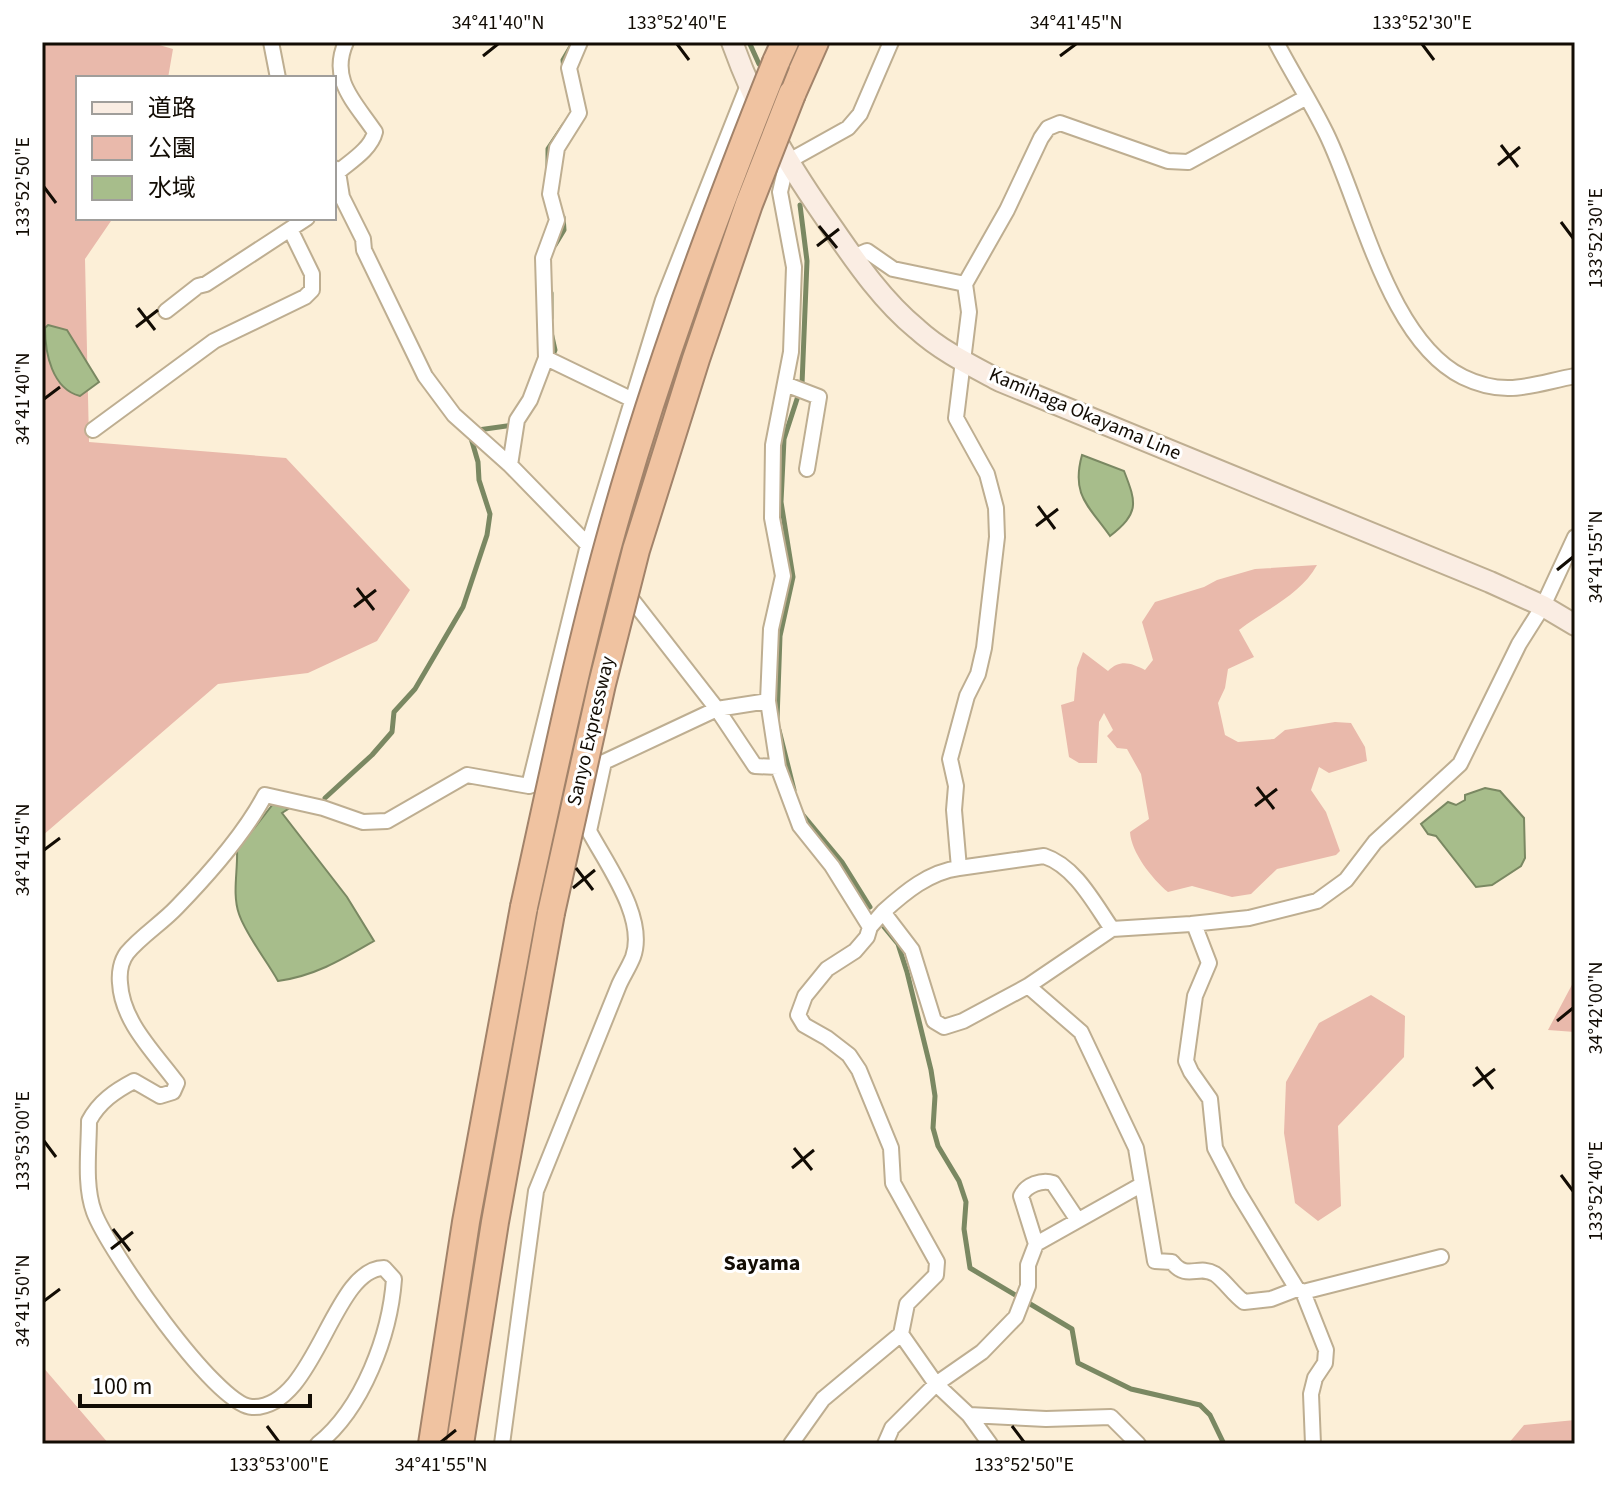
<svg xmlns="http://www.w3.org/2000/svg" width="1617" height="1486" font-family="'Source Sans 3','Noto Sans JP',sans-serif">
<rect width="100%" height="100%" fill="#fcefd7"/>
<path fill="#e9b9ab" d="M42 42H149L173 49 168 78H78V218H113L85 259 89 442 286 458 410 590 377 641 308 673 218 684 42 836Z
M1317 565C1300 596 1264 610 1239 630L1254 657 1228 669 1225 688 1218 703 1225 735 1238 742 1274 739 1285 730 1335 722 1351 723 1365 747 1367 761 1329 773 1319 767 1311 790 1326 812 1340 851 1336 855 1277 869 1251 894 1232 897 1192 886 1168 892C1152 879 1131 852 1130 832L1149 819 1141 774 1127 749 1117 748 1107 736 1113 730 1104 713 1099 722 1097 763H1079L1069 757 1061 705 1074 701 1077 668 1083 652 1108 671C1120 659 1131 663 1145 670L1153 660 1142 622 1155 602 1204 587 1217 580 1255 569Z
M1575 979V1032L1548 1030Z
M1371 995 1405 1016 1404 1057 1338 1126 1341 1206 1318 1221 1295 1203 1284 1133 1286 1082 1319 1023Z
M42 1366 109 1444H42Z
M1575 1420V1444H1508L1524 1425Z"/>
<path fill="#a7bd8b" stroke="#7a8862" stroke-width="2" d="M48 325 67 330 99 382 80 396C52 389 45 353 45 328Z
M1082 455 1124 471C1137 504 1139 513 1110 536 1088 505 1071 495 1082 455Z
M1485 788 1500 791 1524 818 1525 858 1521 866 1492 885 1476 887 1436 836 1428 834 1421 824 1448 802 1456 805 1465 800V795Z
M273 804H283L288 809 282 813 347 897 374 941C343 959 315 976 278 981 267 961 246 935 239 914 232 894 238 871 237 850Z"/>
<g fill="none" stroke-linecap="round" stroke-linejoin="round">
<path stroke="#7a8862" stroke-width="5" d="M749 42 759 64
M564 70 563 60 573 43
M548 170V149L564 125
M800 205 807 261 802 384
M555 245 564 230 563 217
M551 293V318
M551 332 555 350 552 357
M777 720 780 636 793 577 781 502 784 439 798 396
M779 730 794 790
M325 798 372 755 392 732 394 712 415 689 463 607 487 535 490 514 479 480 478 462 471 438 478 430 513 425
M803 815 842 862 870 907
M884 927 898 944 907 972 931 1070 935 1096 933 1128 938 1146 959 1181 966 1202 964 1229 970 1268 1072 1329 1078 1363 1131 1389 1200 1405 1210 1415 1224 1444"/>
<defs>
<path id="street" d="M271 42 278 78
M1276 42C1292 73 1311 102 1326 133 1361 204 1388 340 1463 377 1506 398 1533 384 1575 376
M334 168 338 172 342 197 363 239 364 250 425 376 454 415 510 465 588 545 603 563
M338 172C351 161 371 149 375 132 355 102 329 80 346 42
M853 257 867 251 893 269 965 284
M166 311 198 286 206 284 307 218
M546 358 633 400
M785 384 819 397 807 469
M93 430 214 341 305 297 312 290V274L290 229
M510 465 517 420 530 400 546 358 543 258 557 220 550 194 557 148 579 113 569 68 580 42
M626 592 717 709 755 766 778 767
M529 786 588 545 663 300 748 85
M959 868 1044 856C1075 866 1094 903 1112 929
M883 912C905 892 929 872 959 868L954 810 956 786 950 759 967 696 978 674 984 648 997 537 996 508 987 474 956 418 969 312 965 284 1007 210 1041 138 1048 128 1060 123 1168 161 1188 162 1305 98
M1194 924 1209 963 1195 996 1186 1061 1191 1072 1210 1099 1215 1148 1238 1192 1297 1289 1303 1292 1326 1350 1325 1363 1315 1378 1311 1394 1313 1444
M870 927 832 866 800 826 778 767 768 701 771 629 783 576 772 518 773 445 791 352 794 267 780 192 787 162 848 128 860 114 891 42
M1028 986 1081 1032 1136 1148 1155 1261 1172 1262C1187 1281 1198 1264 1215 1274 1225 1281 1233 1294 1244 1302L1271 1299 1297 1289
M1036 1244 1021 1196C1026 1185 1042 1179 1053 1183L1077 1219
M1303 1292 1441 1257
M901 1334 936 1384 969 1415 990 1444
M969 1415 1046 1419 1111 1417 1138 1444
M318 1444C363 1408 390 1335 394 1279L384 1268C332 1268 316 1409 252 1407 216 1406 107 1248 94 1212 84 1185 89 1149 89 1121 99 1102 115 1091 134 1081L160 1096 173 1092 177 1083C155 1053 122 1022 120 983 119 973 121 961 127 953 141 936 162 923 177 907 209 874 244 835 265 795L323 808 363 822 387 821 467 775 529 786 604 762 717 709 768 701
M502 1444 536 1191 619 985C623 976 629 967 633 957 647 918 607 865 589 831L604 762
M791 1444 823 1399 901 1334 907 1304 936 1275 937 1262 893 1183 891 1148 859 1070 849 1055 827 1038 804 1025 798 1015 805 996 827 969 855 951 867 937 870 927 883 912 912 950 934 1021 944 1027 963 1021 1028 986 1112 929 1191 924 1249 918 1317 901 1346 880 1375 842 1460 764 1519 644 1543 606 1575 537
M885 1444 892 1428 936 1384 982 1352 1016 1317 1028 1286V1265L1036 1244 1141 1185"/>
<path id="secondary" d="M732 42C759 117 789 166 834 230 858 265 884 302 917 329 941 351 972 366 1000 381L1490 582 1543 606 1575 625"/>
<path id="highway" d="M776 62 785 42
M792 94 815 42
M432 1444 466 1222 524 907
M460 1444 495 1222 551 913"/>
</defs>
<use href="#street" stroke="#beae91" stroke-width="18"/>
<use href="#secondary" stroke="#beae91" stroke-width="24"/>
<use href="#highway" stroke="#a2836a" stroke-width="30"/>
<use href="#street" stroke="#fff" stroke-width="14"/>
<use href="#secondary" stroke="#faede3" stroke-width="20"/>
<use href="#highway" stroke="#f0c3a1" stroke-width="26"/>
<defs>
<path id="highway-bridge" d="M524 907C551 785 576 662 609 542 654 378 713 219 776 62
M551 913 602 684 636 550 696 359 749 204 792 94"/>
</defs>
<use href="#highway-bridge" stroke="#a2836a" stroke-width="30" stroke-linecap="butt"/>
<use href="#highway-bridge" stroke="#f0c3a1" stroke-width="26"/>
</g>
<path fill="none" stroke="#120c04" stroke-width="3" d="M677 44 689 60M1422 44 1434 60M483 56 498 44M1060 56 1076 44M1501 145 1518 167M1498 165 1520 147M44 187 56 203M1561 222 1573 238M819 226 837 248M817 246 839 229M138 308 155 330M136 327 158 310M44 399 60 387M1038 506 1055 529M1036 526 1058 509M1557 570 1573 557M357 588 374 610M354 607 376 590M1257 787 1274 809M1255 806 1277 789M44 850 60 838M576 868 593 890M573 888 595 870M1557 1021 1573 1008M1476 1067 1493 1089M1473 1086 1495 1069M44 1141 56 1157M794 1148 812 1170M792 1168 814 1150M1561 1175 1573 1191M113 1229 130 1251M111 1249 133 1232M44 1301 60 1289M267 1426 279 1442M1012 1426 1024 1442M441 1442 456 1430"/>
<g text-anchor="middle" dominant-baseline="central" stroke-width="6" stroke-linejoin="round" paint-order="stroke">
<g font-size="20" fill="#120c04" stroke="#fff">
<text transform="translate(1085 414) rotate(23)">Kamihaga Okayama Line</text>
<text transform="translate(591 731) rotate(-77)">Sanyo Expressway</text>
</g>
<g font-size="22" font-weight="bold" fill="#120c04" stroke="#fff">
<text x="762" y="1263">Sayama</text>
</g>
</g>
<rect width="1617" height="1486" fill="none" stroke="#ffffff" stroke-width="88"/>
<rect x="76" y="76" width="260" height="144" fill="#ffffff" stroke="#a09e9b" stroke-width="2"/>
<rect x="92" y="102" width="40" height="12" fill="#faede3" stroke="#a09e9b" stroke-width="2"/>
<text x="148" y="116" font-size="24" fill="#120c04">道路</text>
<rect x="92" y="136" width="40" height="24" fill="#e9b9ab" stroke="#a09e9b" stroke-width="2"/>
<text x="148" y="156" font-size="24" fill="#120c04">公園</text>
<rect x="92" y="176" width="40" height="24" fill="#a7bd8b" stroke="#a09e9b" stroke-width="2"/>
<text x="148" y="196" font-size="24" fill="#120c04">水域</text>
<path d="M80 1394v12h230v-12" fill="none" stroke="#120c04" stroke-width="4"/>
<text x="92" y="1394" font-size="24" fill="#120c04" stroke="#ffffff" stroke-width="6" paint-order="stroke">100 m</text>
<rect x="44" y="44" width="1529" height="1398" fill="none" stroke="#120c04" stroke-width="3"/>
<g font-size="20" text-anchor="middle" fill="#120c04">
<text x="498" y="29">34°41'40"N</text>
<text x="677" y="29">133°52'40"E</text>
<text x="1076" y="29">34°41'45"N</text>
<text x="1422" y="29">133°52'30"E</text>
<text transform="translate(22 187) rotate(-90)" y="7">133°52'50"E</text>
<text transform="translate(1595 238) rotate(-90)" y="7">133°52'30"E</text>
<text transform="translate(22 399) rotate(-90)" y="7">34°41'40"N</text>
<text transform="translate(1595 557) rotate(-90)" y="7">34°41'55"N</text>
<text transform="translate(22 850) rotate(-90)" y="7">34°41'45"N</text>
<text transform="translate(1595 1008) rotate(-90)" y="7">34°42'00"N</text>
<text transform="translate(22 1141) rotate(-90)" y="7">133°53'00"E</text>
<text transform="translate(1595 1191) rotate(-90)" y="7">133°52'40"E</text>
<text transform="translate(22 1301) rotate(-90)" y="7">34°41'50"N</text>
<text x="279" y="1471">133°53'00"E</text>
<text x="441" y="1471">34°41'55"N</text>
<text x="1024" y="1471">133°52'50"E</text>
</g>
</svg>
